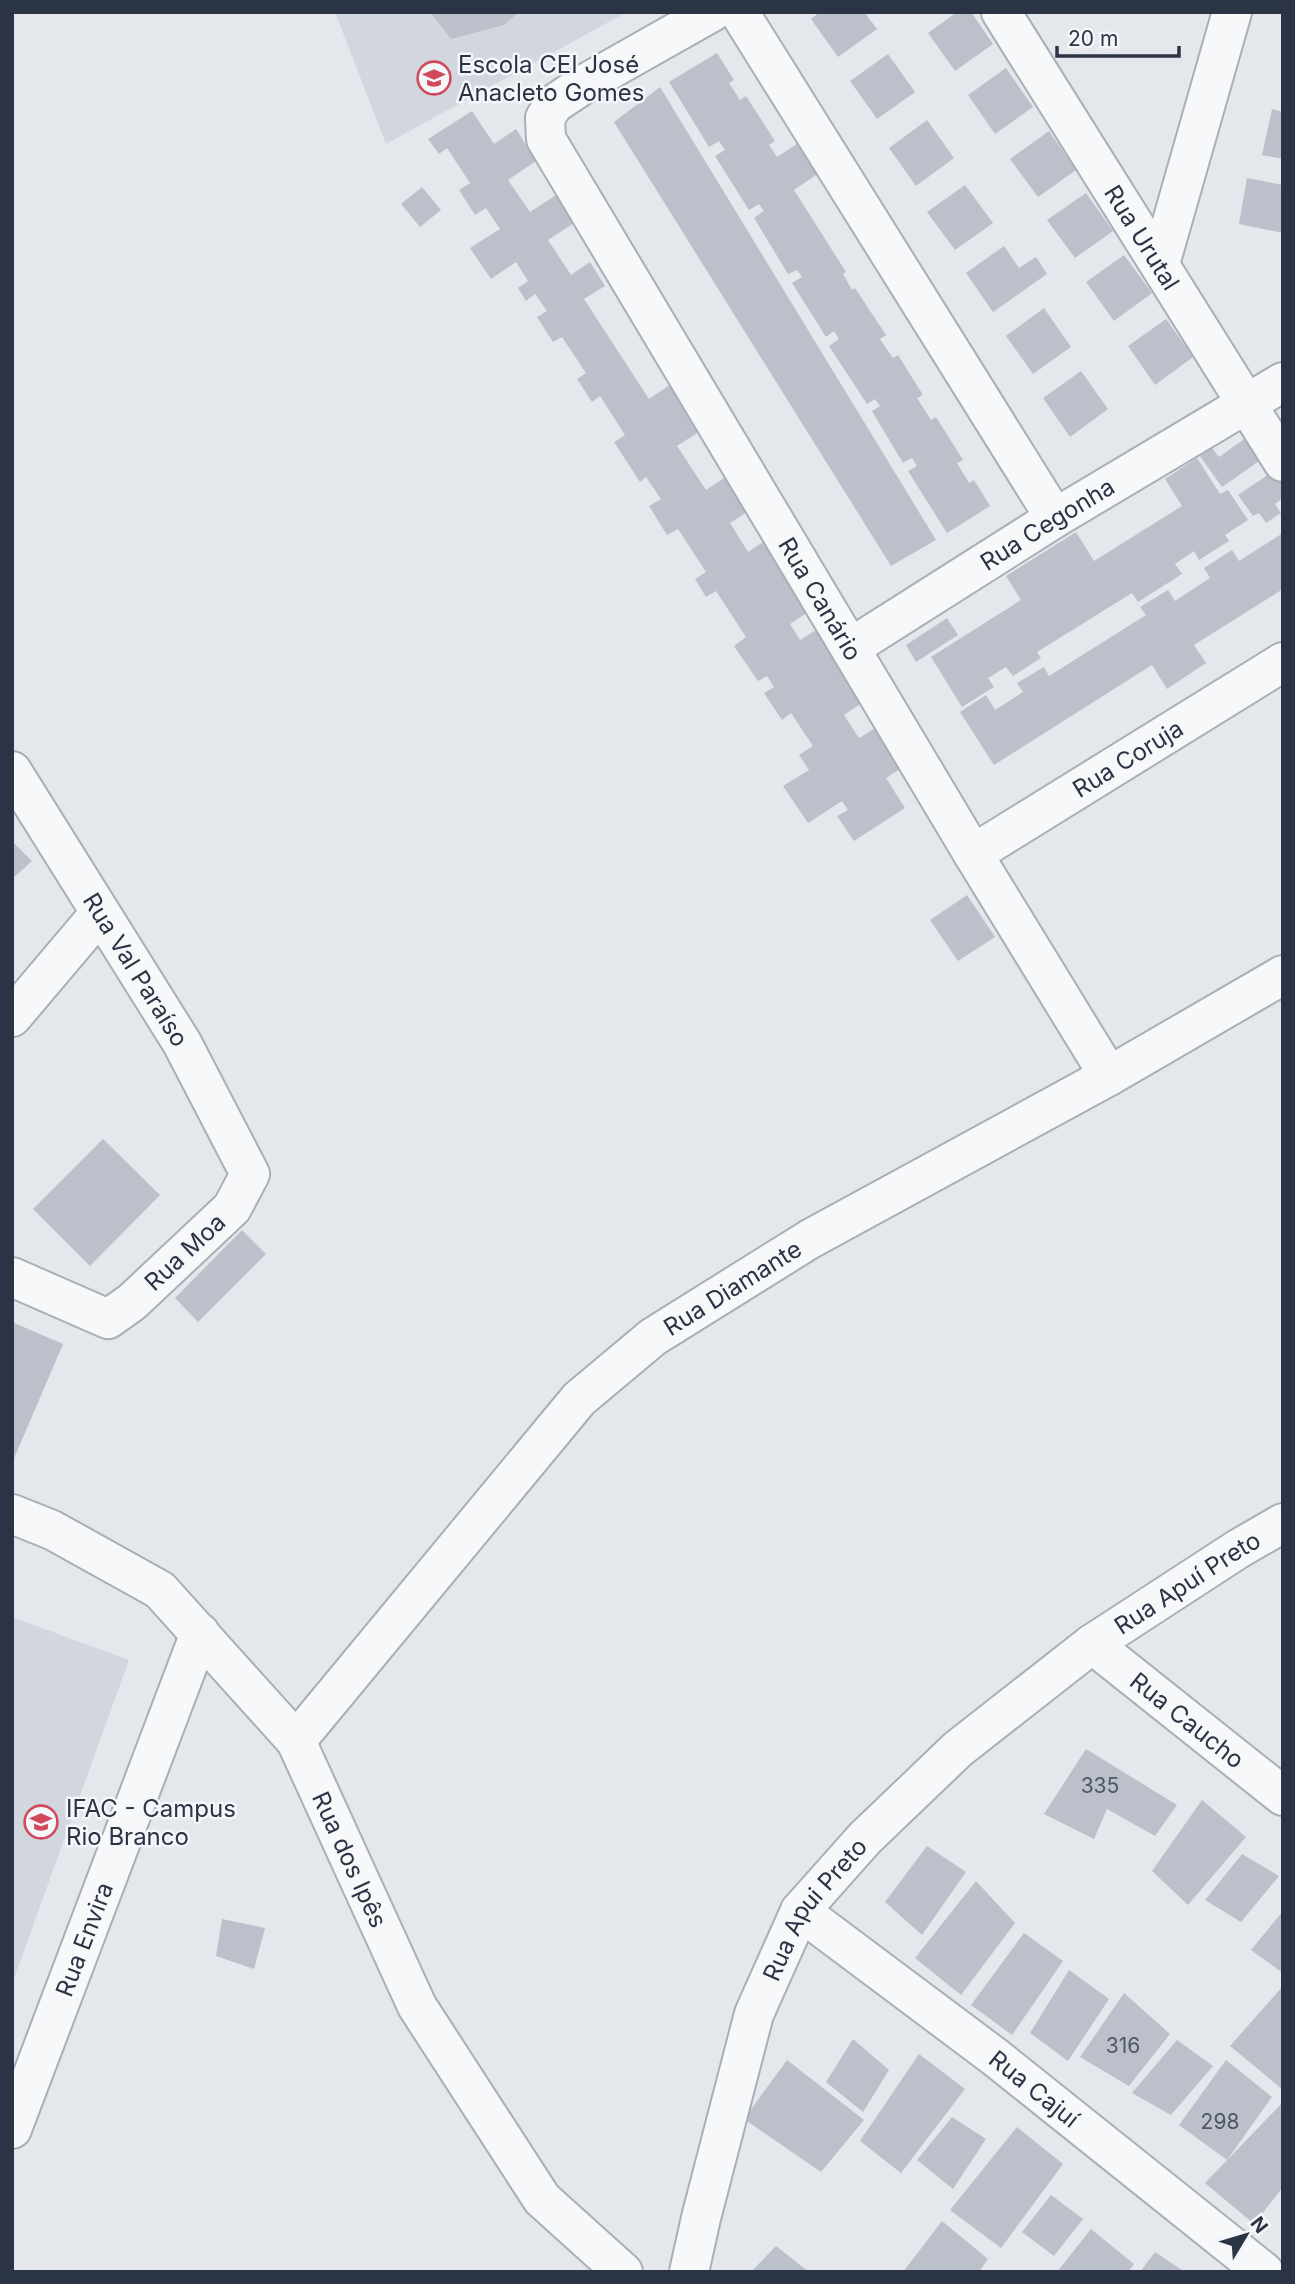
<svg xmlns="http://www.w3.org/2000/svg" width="1295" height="2284" font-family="Inter,sans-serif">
<rect width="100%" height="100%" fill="#e4e7ec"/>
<path fill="#d2d6de" d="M335 12H627L386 144Z
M12 1617 129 1660 12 1984Z"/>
<path fill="#bbc0ca" d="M430 12H519L504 25 451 39Z
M820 12H864L877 29 838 57 811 19Z
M957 12H971L993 44 955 71 928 33Z
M717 53 734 80 729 83 740 100 746 96 775 141 769 145 777 157 800 142 819 173 794 190 846 272 843 274 852 290 855 288 886 335 880 339 893 358 898 355 923 395 917 398 931 420 936 417 963 460 957 463 969 483 974 480 990 506 947 533 908 471 917 466 912 458 903 463 872 411 880 406 875 399 867 404 829 346 839 339 834 331 826 337 792 283 802 277 797 270 788 274 754 218 764 211 759 204 749 210 715 156 725 150 719 141 709 147 669 82Z
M888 54 915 92 877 119 850 81Z
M1006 68 1033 107 995 134 968 95Z
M660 87 936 540 891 566 614 122Z
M1272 109 1283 112V159L1262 155Z
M472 111 494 144 516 129 536 161 508 180 530 212 556 195 574 223 548 240 571 275 590 262 605 286 584 299 649 399 674 382 705 428 677 446 706 490 733 472 756 506 730 523 748 552 774 535 819 605 790 624 800 640 826 624 873 695 844 715 859 738 885 722 911 762 886 778 905 808 854 841 837 816 848 810 842 801 808 823 783 786 809 770 799 755 813 746 791 713 782 720 764 693 774 687 767 676 758 681 734 646 746 637 716 591 706 597 695 579 706 572 678 529 667 535 649 506 661 499 646 477 640 482 614 442 625 435 600 396 592 402 577 379 586 373 562 337 553 342 537 317 547 311 535 294 526 301 518 288 528 281 516 262 491 279 470 248 500 229 486 208 475 215 459 190 470 183 447 148 439 154 428 139Z
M927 120 954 158 916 186 889 148Z
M1049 131 1076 170 1038 197 1010 159Z
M1247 178 1283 185V233L1239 224Z
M965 185 993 223 955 250 927 212Z
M422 187 441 210 420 227 401 204Z
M1086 193 1113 231 1075 258 1047 220Z
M1004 246 1019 268 1036 257 1047 274 993 312 966 273Z
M1124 255 1152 293 1114 321 1086 282Z
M1044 308 1071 347 1033 374 1006 336Z
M1166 319 1193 357 1155 385 1128 346Z
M1081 371 1108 409 1070 437 1043 398Z
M1250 435 1265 457 1222 487 1200 456 1212 448 1219 457Z
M1197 458 1220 494 1228 490 1248 520 1225 535 1229 541 1199 560 1194 551 1175 564 1182 574 1138 602 1132 593 1037 652 1041 658 1013 676 1006 667 988 678 994 687 962 707 931 657 1021 600 1006 576 1076 532 1094 561 1182 506 1165 479Z
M1275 470 1283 481V498L1275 504 1281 513 1266 523 1259 513 1253 516 1238 495Z
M1283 533V589L1194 645 1206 663 1167 689 1152 665 994 765 960 712 986 695 995 710 1023 692 1017 683 1044 667 1049 676 1146 615 1140 607 1168 590 1175 601 1210 578 1204 568 1232 550 1239 561Z
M947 618 958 635 916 662 906 645Z
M12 841 32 861 12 879Z
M967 895 995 937 958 961 930 920Z
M103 1139 160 1195 90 1266 33 1209Z
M242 1230 266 1254 198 1322 175 1298Z
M12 1322 63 1344 12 1463Z
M1086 1749 1177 1805 1155 1836 1107 1809 1094 1839 1044 1814Z
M1202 1800 1246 1837 1188 1905 1152 1871Z
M927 1846 966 1872 922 1935 885 1902Z
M1242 1854 1279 1876 1241 1922 1205 1900Z
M976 1881 1015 1923 961 1995 915 1958Z
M1283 1911V1973L1251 1950Z
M222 1919 265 1928 254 1969 216 1956Z
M1024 1933 1063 1961 1012 2035 971 2005Z
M1069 1970 1109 1999 1068 2061 1030 2033Z
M1283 1986V2090L1230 2046Z
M1124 1993 1170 2034 1129 2086 1080 2057Z
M853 2039 889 2070 863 2112 826 2082Z
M1177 2040 1213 2066 1171 2115 1132 2093Z
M919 2054 965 2089 901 2173 860 2141Z
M787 2060 864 2120 821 2172 744 2119Z
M1226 2060 1272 2097 1227 2160 1179 2125Z
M1283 2102V2187L1254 2224 1205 2183Z
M952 2117 986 2139 953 2189 917 2160Z
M1017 2127 1063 2164 1001 2248 950 2210Z
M1051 2195 1083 2219 1054 2256 1022 2232Z
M942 2221 988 2259 979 2272H903Z
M1091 2229 1134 2264 1128 2272H1057Z
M776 2246 809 2272H751Z
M1155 2252 1185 2272H1140Z"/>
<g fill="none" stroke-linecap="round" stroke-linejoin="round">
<defs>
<g id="minor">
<path id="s1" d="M712 12 581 86 554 104 545 118 546 139 973 854 1109 1076"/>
<path d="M739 12 1055 518"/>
<path id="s2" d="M1001 12 1283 462"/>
<path d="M1160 264 1232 12"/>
<path id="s3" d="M850 648 1055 518 1283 382"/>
<path id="s4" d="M12 771 182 1043 250 1174 232 1208 132 1302 108 1319 12 1277"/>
<path id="s5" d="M973 854 1283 662"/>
<path d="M12 1017 100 913"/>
<path id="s6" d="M12 1514 52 1530 160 1590 296 1741 417 2006 542 2199 623 2272"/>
<path id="s7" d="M1092 1644 1283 1796"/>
<path id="s8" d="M296 1741 579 1399 653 1337 810 1239 1109 1076 1283 975"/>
<path id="s9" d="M800 1911 995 2057 1264 2272"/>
<path id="s10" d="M12 2129 200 1633"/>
<path id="s11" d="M689 2272 701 2218 754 2014 800 1911 865 1838 958 1749 1092 1644 1238 1549 1283 1523"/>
</g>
</defs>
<use href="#minor" stroke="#a9aeb7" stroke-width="42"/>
<use href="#minor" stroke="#f7f8fa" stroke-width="38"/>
</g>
<defs>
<symbol id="school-ring" viewBox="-11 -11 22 22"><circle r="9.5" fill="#f4f6f9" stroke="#d1495b" stroke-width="1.5"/><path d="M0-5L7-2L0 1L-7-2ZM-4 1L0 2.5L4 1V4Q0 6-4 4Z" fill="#d1495b"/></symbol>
<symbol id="university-ring" viewBox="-11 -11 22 22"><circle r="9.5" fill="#f4f6f9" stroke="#d1495b" stroke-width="1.5"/><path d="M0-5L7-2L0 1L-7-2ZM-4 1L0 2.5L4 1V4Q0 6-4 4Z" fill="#d1495b"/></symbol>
</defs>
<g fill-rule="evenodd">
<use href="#school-ring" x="415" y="59" width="38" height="38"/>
<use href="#university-ring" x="22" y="1803" width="38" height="38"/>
</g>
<g text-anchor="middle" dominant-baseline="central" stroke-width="5" stroke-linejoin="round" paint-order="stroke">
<g font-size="21" fill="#4f5766">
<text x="1100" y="1785">335</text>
<text x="1123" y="2045">316</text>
<text x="1220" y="2121">298</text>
</g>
<g font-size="24" fill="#2b3445" stroke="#f4f6f9" text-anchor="start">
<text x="458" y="64">Escola CEI José<tspan x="458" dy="28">Anacleto Gomes</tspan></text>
<text x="66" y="1808">IFAC - Campus<tspan x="66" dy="28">Rio Branco</tspan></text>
</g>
<g font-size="24" fill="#2b3445" stroke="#f4f6f9">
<text stroke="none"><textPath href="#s2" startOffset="266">Rua Urutal</textPath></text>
<text stroke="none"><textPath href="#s3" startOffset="233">Rua Cegonha</textPath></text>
<text stroke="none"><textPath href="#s1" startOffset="756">Rua Canário</textPath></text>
<text stroke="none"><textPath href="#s5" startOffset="182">Rua Coruja</textPath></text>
<text stroke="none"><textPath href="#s4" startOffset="234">Rua Val Paraíso</textPath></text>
<text transform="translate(185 1252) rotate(-43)">Rua Moa</text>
<text stroke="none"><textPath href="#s8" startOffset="634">Rua Diamante</textPath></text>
<text stroke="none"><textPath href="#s11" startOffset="889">Rua Apuí Preto</textPath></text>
<text stroke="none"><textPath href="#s7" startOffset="122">Rua Caucho</textPath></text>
<text stroke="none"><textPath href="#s6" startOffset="500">Rua dos Ipês</textPath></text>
<text stroke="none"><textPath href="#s11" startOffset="388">Rua Apui Preto</textPath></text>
<text stroke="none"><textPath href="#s10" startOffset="203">Rua Envira</textPath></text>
<text stroke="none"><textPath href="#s9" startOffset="294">Rua Cajuí</textPath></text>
</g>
</g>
<rect width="1295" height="2284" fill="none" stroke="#2b3445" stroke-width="28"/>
<g transform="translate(1246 2235) rotate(52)" stroke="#f4f6f9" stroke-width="5" paint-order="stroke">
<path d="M0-5L12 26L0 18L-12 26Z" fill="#2b3445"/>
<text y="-10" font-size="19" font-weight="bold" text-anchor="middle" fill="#2b3445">N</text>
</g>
<path d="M1057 46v10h122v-10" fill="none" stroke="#2b3445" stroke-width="3.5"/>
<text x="1068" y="46" font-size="21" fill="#2b3445" stroke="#f4f6f9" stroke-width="5" paint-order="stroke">20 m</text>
</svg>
